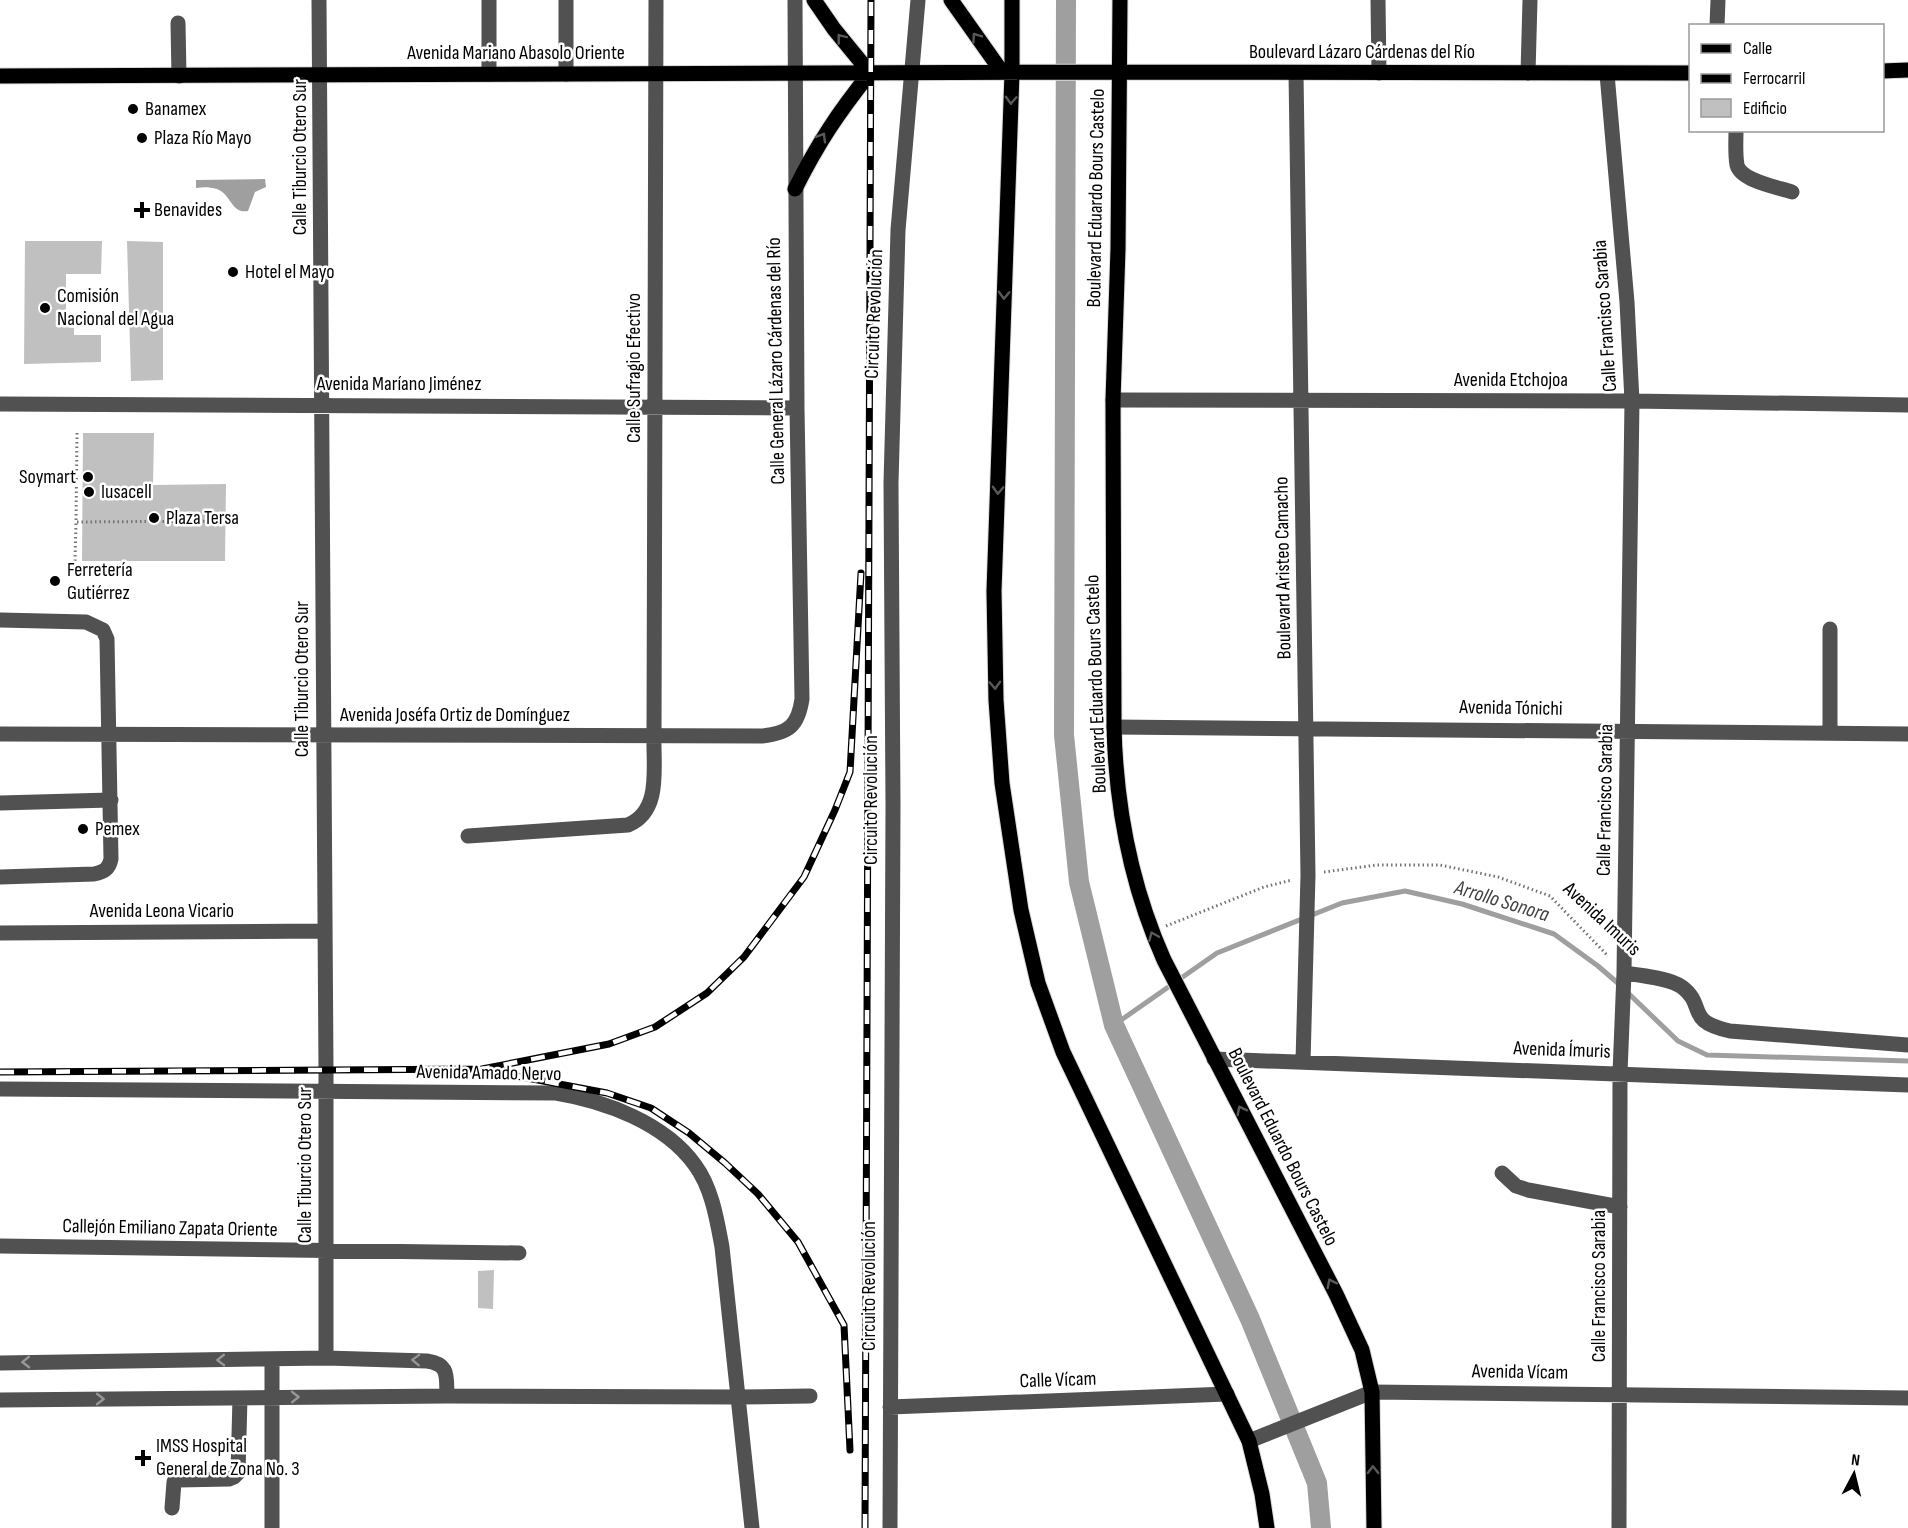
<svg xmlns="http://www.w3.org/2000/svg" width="1908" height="1528" font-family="'Sofia Sans Condensed',sans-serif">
<rect width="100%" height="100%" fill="#fff"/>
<path fill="#9f9f9f" d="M265 179 266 187 255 192 248 211C231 214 232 195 217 189 210 187 203 187 196 188V180Z"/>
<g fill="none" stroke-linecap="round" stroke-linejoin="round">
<path stroke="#9f9f9f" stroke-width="5" d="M1627 992 1678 1041 1707 1055 1908 1061
M1114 1025 1217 953 1342 903 1405 891 1462 904 1554 934 1598 966 1620 985"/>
<path stroke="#9f9f9f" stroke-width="20" d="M1066 0 1064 735 1079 882 1114 1025 1250 1319 1317 1483 1321 1528"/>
</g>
<path fill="#c0c0c0" d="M25 241H102L101 274H66V327L74 328V335H101V362L24 364Z
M127 241 163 242V380L131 381Z
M83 433H154L153 485 226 484 225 561H82Z
M494 1270 493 1309 478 1308V1271Z"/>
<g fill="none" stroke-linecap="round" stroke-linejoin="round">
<defs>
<path id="major" d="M951 0 1002 72
M1012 0V73L994 591 996 700 1002 783 1021 910 1038 983 1063 1052 1249 1441 1262 1494 1267 1528
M1120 0 1118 249 1113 400 1114 727C1116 808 1131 886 1164 960L1336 1294 1362 1350 1372 1392 1374 1528
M1882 71 1908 70
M0 76 1119 72 1690 73
M795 189C818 143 838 113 870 73L834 29 814 0"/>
</defs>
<use href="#major" stroke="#dbdbdb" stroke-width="17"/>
<path stroke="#737373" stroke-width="3" stroke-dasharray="1.5 3" stroke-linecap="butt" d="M77 433 76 522 223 521
M75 561 76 522
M1324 872 1377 865H1440L1498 877 1550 896 1608 956
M1166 926 1264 887 1292 880"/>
<path stroke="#515151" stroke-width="15" d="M319 0 326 1070V1358
M489 0V74
M566 0V74
M1378 0 1379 73
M178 23 179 76
M1717 26 1718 0
M1296 73 1308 875 1303 1062
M1528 73 1530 0
M1607 74 1627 302 1632 401 1624 973 1620 1073 1619 1528
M1736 130C1736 141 1735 154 1737 165 1741 181 1777 187 1792 192
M1113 400 1632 401 1908 405
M0 404 797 408
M0 620 86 622 103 630 107 639 111 859C109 869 104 872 94 874L0 877
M1114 727 1908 734
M1830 733V629
M0 734 762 736C789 733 798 726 802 699L797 408 795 0
M0 803 111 800
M468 836 628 825C662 811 653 767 654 736L656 0
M0 933 325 931
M1624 973C1639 975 1670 978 1682 987 1707 1006 1684 1021 1730 1031L1908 1045
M1214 1059 1908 1085
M0 1089 556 1093C605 1101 665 1123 695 1165 712 1188 717 1220 722 1247L752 1528
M1502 1173 1516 1186 1528 1190 1620 1207
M0 1246 519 1253
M0 1363 326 1358 427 1361C450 1364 446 1377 447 1396
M0 1400 447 1396 738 1397 810 1396
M890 1407 1227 1394
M1249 1441 1372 1392 1908 1398
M172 1508 174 1482 178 1480 229 1479 234 1477 238 1473 240 1398
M272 1528V1359
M890 1528 893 805 891 483 898 230 918 0"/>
<use href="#major" stroke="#000" stroke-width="15"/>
<defs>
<path id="rail" d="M490 1071 607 1093 651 1108 689 1133 725 1163 758 1194 798 1242 844 1325 850 1450
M0 1072 482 1069 609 1044 655 1027 707 993 744 957 804 877 835 810 850 772 861 573
M865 1528 871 0"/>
</defs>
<use href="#rail" stroke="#000" stroke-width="7"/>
<use href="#rail" stroke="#fff" stroke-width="4.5" stroke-dasharray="14" stroke-linecap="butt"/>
</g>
<defs><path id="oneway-chevron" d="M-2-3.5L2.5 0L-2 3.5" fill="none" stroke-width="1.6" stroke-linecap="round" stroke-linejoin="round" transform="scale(1.5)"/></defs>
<g stroke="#595959">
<use href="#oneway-chevron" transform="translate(976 37) rotate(-125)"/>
<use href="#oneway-chevron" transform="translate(841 38) rotate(-128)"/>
<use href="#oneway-chevron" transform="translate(1011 100) rotate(92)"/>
<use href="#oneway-chevron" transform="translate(822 137) rotate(-59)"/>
<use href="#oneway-chevron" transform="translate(1004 295) rotate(92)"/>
<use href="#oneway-chevron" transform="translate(998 490) rotate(92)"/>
<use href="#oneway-chevron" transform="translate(995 685) rotate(88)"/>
<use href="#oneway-chevron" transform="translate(1153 936) rotate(-113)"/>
<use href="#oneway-chevron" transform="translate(1241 1110) rotate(-117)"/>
<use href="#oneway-chevron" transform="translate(1331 1283) rotate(-117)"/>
<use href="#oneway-chevron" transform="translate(1373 1470) rotate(-91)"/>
</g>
<g stroke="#979797">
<use href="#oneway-chevron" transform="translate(221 1360) rotate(179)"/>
<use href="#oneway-chevron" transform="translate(416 1360) rotate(-178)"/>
<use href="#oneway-chevron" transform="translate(26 1362) rotate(179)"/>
<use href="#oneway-chevron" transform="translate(295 1397) rotate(-1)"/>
<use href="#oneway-chevron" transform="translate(100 1399)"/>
</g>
<g fill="#000" stroke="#fff" stroke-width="2">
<circle cx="133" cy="109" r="6"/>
<circle cx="142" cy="138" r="6"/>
<path d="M139 201h6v6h6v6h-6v6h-6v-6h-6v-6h6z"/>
<circle cx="233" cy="272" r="6"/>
<circle cx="45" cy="308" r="6"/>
<circle cx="88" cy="477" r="6"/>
<circle cx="89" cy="492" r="6"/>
<circle cx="154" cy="518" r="6"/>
<circle cx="55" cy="581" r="6"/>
<circle cx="83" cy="829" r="6"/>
<path d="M140 1449h6v6h6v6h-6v6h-6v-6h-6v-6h6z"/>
</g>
<g text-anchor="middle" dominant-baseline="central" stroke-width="5" stroke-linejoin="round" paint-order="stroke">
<g font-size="20" fill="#000" stroke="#fff">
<text x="1362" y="52">Boulevard Lázaro Cárdenas del Río</text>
<text x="516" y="53">Avenida Mariano Abasolo Oriente</text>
<text transform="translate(300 157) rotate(-90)">Calle Tiburcio Otero Sur</text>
<text transform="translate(1096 198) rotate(-89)">Boulevard Eduardo Bours Castelo</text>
<text transform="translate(874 314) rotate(-88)">Circuito Revolución</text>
<text transform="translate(1605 316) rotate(-94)">Calle Francisco Sarabia</text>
<text transform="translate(776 361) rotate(-91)">Calle General Lázaro Cárdenas del Río</text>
<text transform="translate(634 368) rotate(-90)">Calle Sufragio Efectivo</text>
<text x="1511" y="380">Avenida Etchojoa</text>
<text x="399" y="384">Avenida Maríano Jiménez</text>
<text transform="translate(1283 568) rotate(-91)">Boulevard Aristeo Camacho</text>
<text transform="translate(302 679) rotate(-90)">Calle Tiburcio Otero Sur</text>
<text transform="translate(1096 684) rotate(-92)">Boulevard Eduardo Bours Castelo</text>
<text transform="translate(1511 708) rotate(1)">Avenida Tónichi</text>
<text x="455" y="715">Avenida Joséfa Ortiz de Domínguez</text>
<text transform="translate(871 800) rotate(-90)">Circuito Revolución</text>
<text transform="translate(1605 800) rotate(-89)">Calle Francisco Sarabia</text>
<text x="162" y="911">Avenida Leona Vicario</text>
<text transform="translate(1602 919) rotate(43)">Avenida Imuris</text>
<text transform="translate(1562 1050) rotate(2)">Avenida Ímuris</text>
<text transform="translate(489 1073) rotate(1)">Avenida Amado Nervo</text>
<text transform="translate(1283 1147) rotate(63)">Boulevard Eduardo Bours Castelo</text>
<text transform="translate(305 1165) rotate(-90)">Calle Tiburcio Otero Sur</text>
<text transform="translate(170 1228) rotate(1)">Callejón Emiliano Zapata Oriente</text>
<text transform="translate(869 1286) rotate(-90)">Circuito Revolución</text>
<text transform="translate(1599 1286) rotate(-90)">Calle Francisco Sarabia</text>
<text transform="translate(1520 1372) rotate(1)">Avenida Vícam</text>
<text transform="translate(1058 1380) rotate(-2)">Calle Vícam</text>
</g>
<g font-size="20" fill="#000" stroke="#fff" text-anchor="start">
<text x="145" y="109">Banamex</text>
<text x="154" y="138">Plaza Río Mayo</text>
<text x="154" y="210">Benavides</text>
<text x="245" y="272">Hotel el Mayo</text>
<text x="57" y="296">Comisión<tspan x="57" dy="23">Nacional del Agua</tspan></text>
<text x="76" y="477" text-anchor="end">Soymart</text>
<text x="101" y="492">Iusacell</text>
<text x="166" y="518">Plaza Tersa</text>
<text x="67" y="570">Ferretería<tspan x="67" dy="23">Gutiérrez</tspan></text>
<text x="95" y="829">Pemex</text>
<text x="156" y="1446">IMSS Hospital<tspan x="156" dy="23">General de Zona No. 3</tspan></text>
</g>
<g font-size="21" font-style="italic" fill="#404040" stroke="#fff">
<text transform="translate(1502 901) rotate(17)">Arrollo Sonora</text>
</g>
</g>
<rect x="1689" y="24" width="195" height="108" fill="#ffffff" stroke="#999999" stroke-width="1.5"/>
<rect x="1701" y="44" width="30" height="9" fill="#000000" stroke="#999999" stroke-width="1.5"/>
<text x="1743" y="54" font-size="18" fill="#000000">Calle</text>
<rect x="1701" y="74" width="30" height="9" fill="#000000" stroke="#999999" stroke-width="1.5"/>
<text x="1743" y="84" font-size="18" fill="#000000">Ferrocarril</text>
<rect x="1701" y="99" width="30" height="18" fill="#c0c0c0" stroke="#999999" stroke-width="1.5"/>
<text x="1743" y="114" font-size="18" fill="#000000">Edificio</text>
<g transform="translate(1854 1474) rotate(7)" stroke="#ffffff" stroke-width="4.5" paint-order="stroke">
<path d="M0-4.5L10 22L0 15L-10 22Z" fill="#000000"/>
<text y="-9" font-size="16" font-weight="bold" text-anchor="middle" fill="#000000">N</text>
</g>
</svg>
